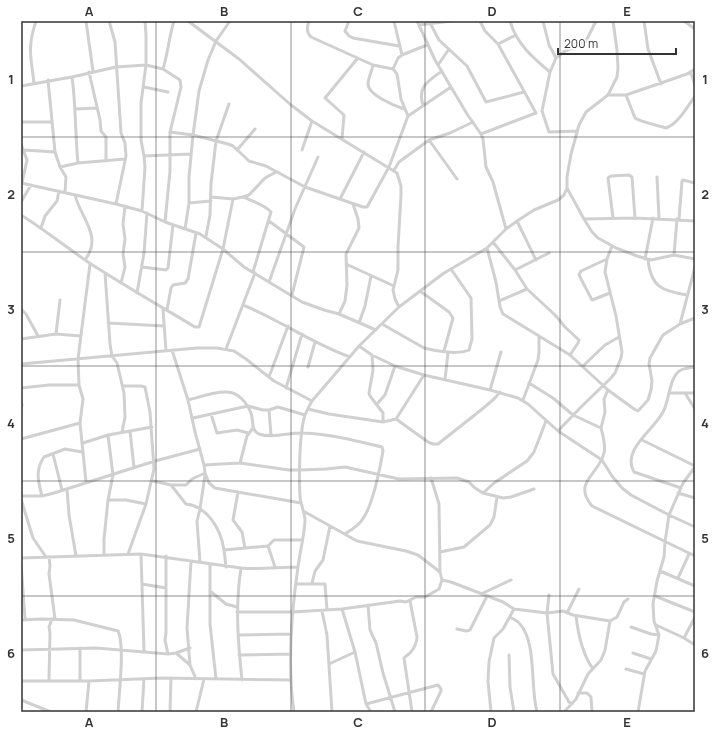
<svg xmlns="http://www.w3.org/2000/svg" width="716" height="733" font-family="Manrope,sans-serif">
<rect width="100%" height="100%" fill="#fff"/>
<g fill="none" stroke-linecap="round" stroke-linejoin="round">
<path stroke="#d0d0d0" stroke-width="3" d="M86 21 93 71
M109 21 115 42 121 133 125 143 126 156 116 204
M188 21 239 59 291 105 312 121 397 173 401 186V195L398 247V270L393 290 395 299 399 307
M349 21 345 31 349 36 353 38 399 46
M394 21 402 55
M417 21 435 60 467 114 481 134 483 139 486 167 493 182 506 229
M480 21 485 31 498 44 536 113
M510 21C516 43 533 58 550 72
M543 21 549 45 556 58
M644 21 648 49 661 84
M684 21 695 29
M430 23 439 40 467 66 486 102 524 92
M419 25 451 21
M498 44 516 35
M373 65C372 71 368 78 368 84 368 95 395 106 404 109
M438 65 449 49
M163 69C168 53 169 37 174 21
M393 69 398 58 402 55 427 45
M89 72 100 120 101 131 106 137V161
M691 73 695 85
M72 77C76 105 75 134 78 163
M48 80 55 152 60 167 66 177 65 192
M34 83C31 57 27 48 36 21
M21 86 72 77 116 67 146 65 163 69 180 80 181 87 170 132V171L165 222
M144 87 168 92
M608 95H626L687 74 695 69
M626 95 635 118C641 122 657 125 666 128 677 125 688 106 695 96
M423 105C417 87 428 81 442 71
M76 109 97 108
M408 116 451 87
M21 122H52
M577 131 549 132 542 111 550 72 556 58 565 51 584 43 587 39 596 21
M170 132 193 135 228 144 233 146 249 161 266 166 305 187 363 207H367L389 167 408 116 401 99 397 74 393 69 373 65 311 37C306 32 307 27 309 21
M481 134 536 113
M342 139 344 115 325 98 357 59
M429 140 457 179
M21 144 27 160 22 183
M24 150 55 152
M237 150 255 129
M302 150 312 121
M144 156 191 154
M60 167 78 163 125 159
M394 170 399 162 429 140 450 133 473 122
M657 177 659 218
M21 183 116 204 142 211 165 222 200 234 223 249 244 267 302 302 324 310 339 314 376 330
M567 188 584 219 635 218 695 221
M75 195C81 219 103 236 85 260
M211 197 233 199 243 197 249 195 265 178 276 172
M243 197C252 201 265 205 271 212L253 272
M340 199 364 152
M21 202 31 185
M189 203 211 201
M142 211 145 167 144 156 141 140V103L146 65V35L145 21
M21 215C45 230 67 248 91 264 125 286 160 306 195 327H199L223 249 233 199
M613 218 608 178 611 176 629 175 632 177 635 218
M584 219 592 232 598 238 616 248 637 256 651 260 674 255 695 259
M679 219 682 181 683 180 695 183
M269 221 304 247 292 295
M517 221 536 260
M41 228 45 216 57 201 59 191
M185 229 189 203V177L193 135 199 91 208 60 216 41 230 21
M206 236 210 215 211 184 216 141 229 104
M493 242 515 270 527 289 555 315 566 328 579 340 578 343 570 355
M487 248 496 282 500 307 503 314 570 355 608 390 634 409 638 411 648 400 651 390 652 381 649 364 650 358 663 335 680 324 695 318
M674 255 677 219
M607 259 581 271 579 275 592 300 610 293
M645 259 653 218
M648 260C651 287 662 291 687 295
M346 264 394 286
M142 267 166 270 168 268 173 225
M515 270 549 253
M105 273 110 344 112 356 117 363 124 393 125 417 122 432
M269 282 295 209 318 157
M121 283 125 267 123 254 125 239 123 224 125 206
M420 291 449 312 453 318 444 351
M137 293 144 253 147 213
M499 301 527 289
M243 305C280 320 313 344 350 357
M21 309 26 314 38 336
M163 309 166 351
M167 310 171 288 173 285 185 283 188 279 196 233
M339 314 345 301 347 285 346 254 359 228 358 219 353 204
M108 323 164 326
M359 323 365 306 371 276
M382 324 424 348C435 351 458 355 469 350L472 339 471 298 451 269
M680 324 695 267
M56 334 60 300
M21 339 56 334 81 336
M359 346 372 355 395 366 424 375 490 390 518 398 528 404 558 431 602 460 612 476 622 488 631 495 669 515 695 527
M226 349 255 273
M172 350 188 400 195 432 204 465 205 473 209 483 215 488 301 503
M372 355 373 370 369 393 370 396 383 413V422
M21 364 197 348H217L234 351 246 359 274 381 312 401
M583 366 605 345 619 337
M308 367 315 342
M269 377 288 326
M445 380 448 352
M529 383 553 398 573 415 601 428C603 436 606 445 604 453 599 475 572 482 592 506L695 556
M79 385 83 399 80 423 86 482
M123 386H141L145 387 150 412 154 469 146 504 128 554
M21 388 49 385H79L78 359 90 264
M286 388 302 334
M490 390 501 352
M669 393H695
M685 393 695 409
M21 400 22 405 21 408
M188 400C200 397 216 391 227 392 238 392 247 403 251 413 254 420 250 430 259 434 273 439 290 432 304 433 330 434 357 441 382 447L383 451C380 468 373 506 362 520 358 526 351 530 345 534
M523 400 538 360 539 352V336
M377 404 385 395 395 366
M308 409 329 414 383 422 396 419 428 442 433 444H438L481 410 494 399 500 392
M269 410 271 435
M211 414 217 433 237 430 248 433
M193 418 248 406 263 410H269L278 407 305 415
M396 419 424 375
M601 428 605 412 604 399 608 390
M130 431 134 468
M558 431 581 407 611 378 615 373 621 358 622 352 616 316 605 272 607 259 612 246
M21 439 80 423
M642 440 695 466
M83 443 108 435 152 427
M53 454 62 490
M240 463 247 436 253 428
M204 465 240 463 289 470H301L326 469 345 467 399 479 457 478 469 482 475 488 483 493 503 498 511 497 534 489
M431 478 439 504 440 572
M153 481 171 485H186L192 479 205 473
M171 485 186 504C207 506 221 529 224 550
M681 488 634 472C621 450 654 430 663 412 669 402 669 380 678 372 682 368 689 368 695 367
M67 489 69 515 76 556
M238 492 233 520 242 532 245 548
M483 493 494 483 527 461 534 452 546 421
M678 493 695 498
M21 496H42L54 493 155 461 200 449
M42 496C38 481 35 470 44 457L65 449 82 452
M21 499 33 538 46 557
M108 500H126L146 504
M305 512 357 541 406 551 418 555 440 572 442 580 451 582 503 602 514 609 547 613 563 611 573 615 610 621 617 617 624 602 628 599
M268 546 275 567
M440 552 464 547 490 525 494 517 497 497
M141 554 144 651
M104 555V539L108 500 113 475 108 435
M166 556V633L165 640 168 654
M49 557 50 566 49 574 55 619
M21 558 141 554 241 568C260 570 279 567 298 567
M191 561 187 628 190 665 196 679
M200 562 197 521 200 509 205 475
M21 563 25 619
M210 564V624L216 679
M226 567 224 550 268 546 274 540H302
M241 568C235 606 238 643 242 680
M660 571 695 586
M678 578 689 554
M312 583 315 571 323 560 330 526
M142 584 166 588
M296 584H325L327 610
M210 591 226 604 237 607
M481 594 511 580
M549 595 547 613 553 674 569 702 572 704
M655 596 695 612
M410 601 417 637C417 642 414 649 410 653 408 655 406 656 404 658L412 712
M368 605 370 630 376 643 383 673 395 712
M342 609 400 601 406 602 416 597H425L439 589 442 580
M322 611 327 635 332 712
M237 612H293L342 609 355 652 366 704 371 712
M567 613 579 589
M576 616C578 633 583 655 593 669
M510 617C513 619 518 621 520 624 537 643 530 687 537 712
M21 620 41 619 74 620 118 631C125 645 119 694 118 712
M656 625 684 638 695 645
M631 627 651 634 659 635
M457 629 466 631 470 630 487 596
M238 635 291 634
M684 638 695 617
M21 650 96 648 168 654 176 653 190 648
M176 653 190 665
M633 653 651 659
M239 655 291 654
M509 655 510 687 514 712
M329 664 355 652
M626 669 644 674
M49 680 50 633 49 627 52 619
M80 680V648
M21 681H89L162 678 291 680
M578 693H587L591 697 592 712
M21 700 51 712
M366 704 438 685 441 689V691L431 712
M86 712 89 681
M142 712 144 679
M170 712 171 678
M196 712 204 679
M294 712C287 664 291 615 298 567 300 552 304 537 305 521 305 513 301 506 300 497 299 478 299 433 305 415 307 410 309 406 312 401L359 346 399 307 444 273 487 248 506 229 517 221 534 210 558 200 564 195 567 188V177L571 154 579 125 586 112 608 95 617 77 618 68 617 50 613 21
M491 712 488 681 489 662 494 638 503 629 514 609
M564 712 576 699 588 674 601 660 605 650 610 621
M638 712 645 671 656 651 659 635 654 621 653 604 657 581 664 557 665 542 669 515 683 483 695 467"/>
</g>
<path fill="none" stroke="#333" stroke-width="1" stroke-opacity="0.55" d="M156 21V712M291 21V712M425 21V712M560 21V712M21 137H695M21 252H695M21 366H695M21 481H695M21 596H695"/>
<rect width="716" height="733" fill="none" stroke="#ffffff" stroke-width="44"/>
<path d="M558 48v6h118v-6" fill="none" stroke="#333333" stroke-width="2"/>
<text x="564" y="48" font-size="12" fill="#333333" stroke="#ffffff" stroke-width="3" paint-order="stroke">200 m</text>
<rect x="22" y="22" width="672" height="689" fill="none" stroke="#333" stroke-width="1.5"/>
<g font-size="13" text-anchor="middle" font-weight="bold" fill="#333">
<text x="89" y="16">A</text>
<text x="224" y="16">B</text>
<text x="358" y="16">C</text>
<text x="492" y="16">D</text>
<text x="627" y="16">E</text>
<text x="11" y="84">1</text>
<text x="705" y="84">1</text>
<text x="11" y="199">2</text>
<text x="705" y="199">2</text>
<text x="11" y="314">3</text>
<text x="705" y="314">3</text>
<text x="11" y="428">4</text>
<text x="705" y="428">4</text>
<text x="11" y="543">5</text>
<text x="705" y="543">5</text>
<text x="11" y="658">6</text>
<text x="705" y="658">6</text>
<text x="89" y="727">A</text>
<text x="224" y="727">B</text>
<text x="358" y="727">C</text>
<text x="492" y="727">D</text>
<text x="627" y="727">E</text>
</g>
</svg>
